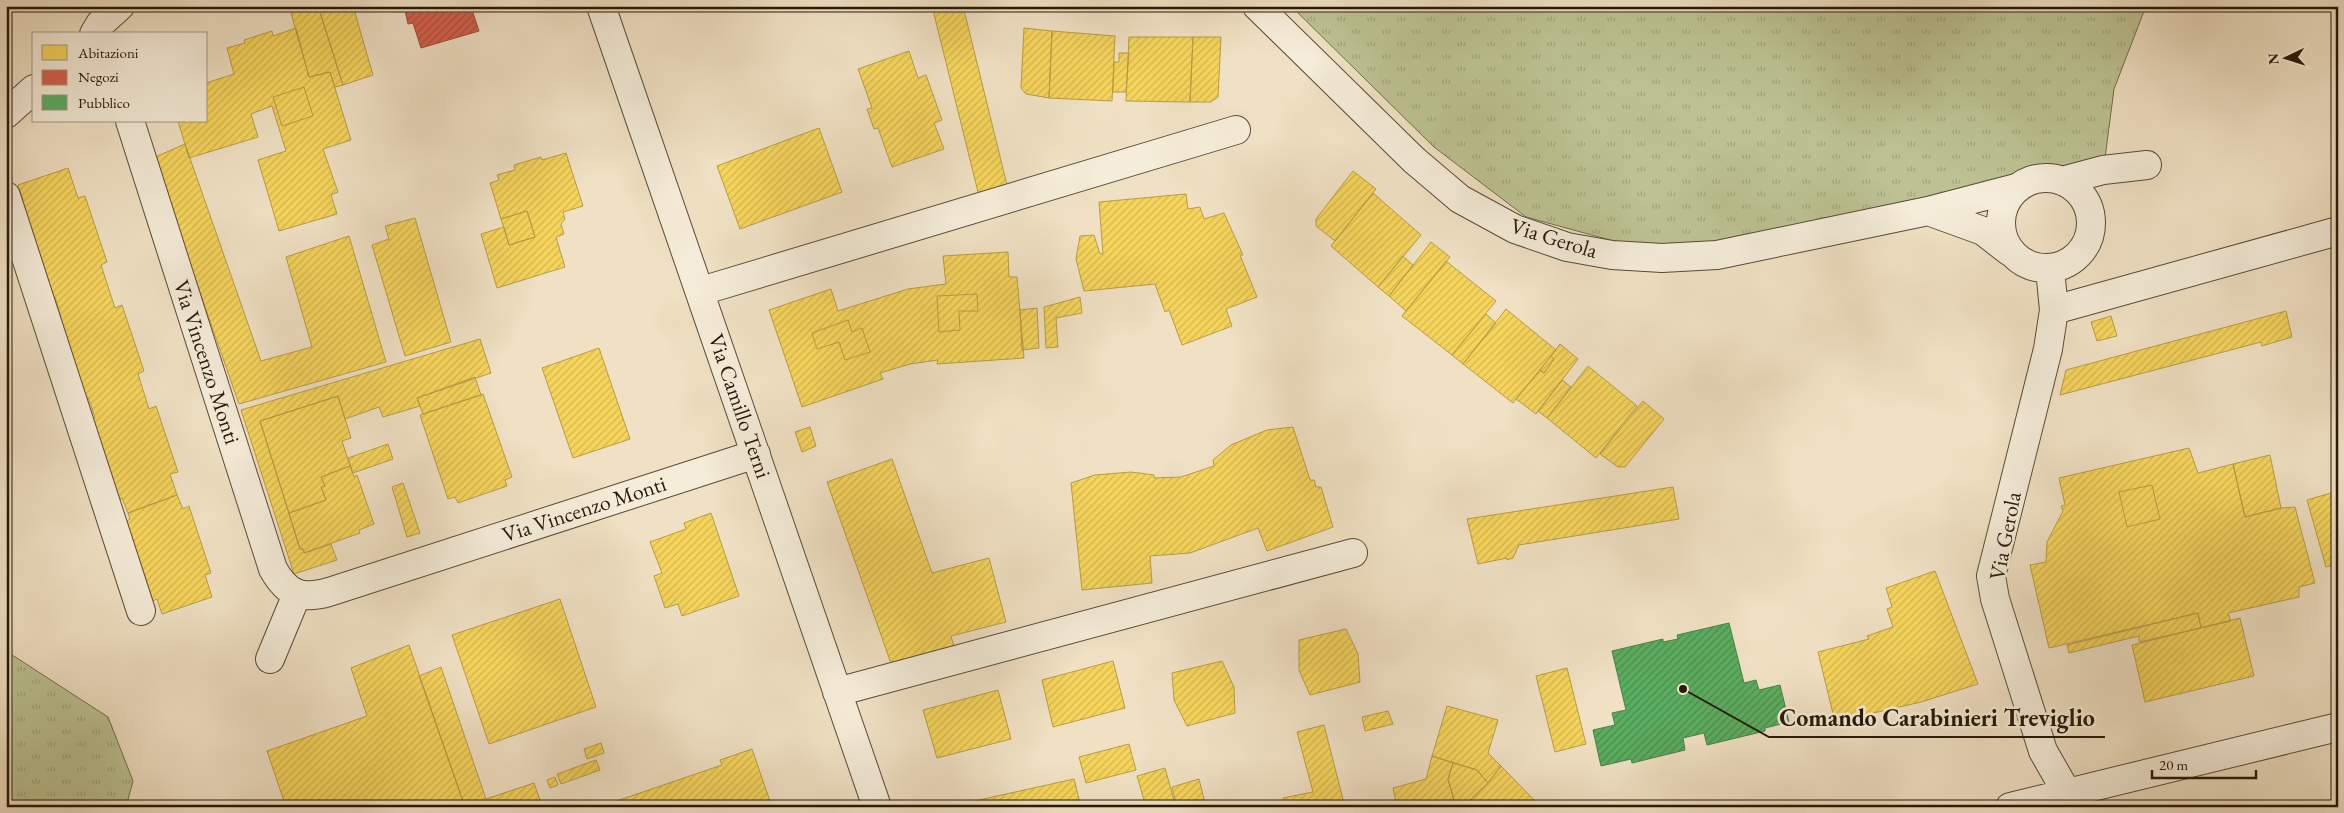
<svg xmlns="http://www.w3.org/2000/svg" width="2344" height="813" font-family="'EB Garamond',serif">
<defs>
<pattern id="grass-tufts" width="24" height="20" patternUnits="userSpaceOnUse" patternTransform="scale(1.25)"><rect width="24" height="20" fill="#bcc292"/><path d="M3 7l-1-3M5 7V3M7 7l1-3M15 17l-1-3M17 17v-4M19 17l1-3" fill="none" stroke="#a1a67c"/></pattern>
<pattern id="homes-hatch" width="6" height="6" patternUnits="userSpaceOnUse" patternTransform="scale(1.25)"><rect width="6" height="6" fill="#f6d55c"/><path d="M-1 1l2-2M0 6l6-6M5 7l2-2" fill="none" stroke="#d3b64e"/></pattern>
<pattern id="shops-hatch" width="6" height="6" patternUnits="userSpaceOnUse" patternTransform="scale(1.25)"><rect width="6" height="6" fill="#d6604d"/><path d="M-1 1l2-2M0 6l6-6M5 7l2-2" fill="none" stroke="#ad4e3e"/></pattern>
<pattern id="public-hatch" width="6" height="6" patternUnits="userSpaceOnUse" patternTransform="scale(1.25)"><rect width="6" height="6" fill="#5aae61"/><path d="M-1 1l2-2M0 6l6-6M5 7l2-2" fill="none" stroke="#4a8d4e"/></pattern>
</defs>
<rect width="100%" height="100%" fill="#f0e1c4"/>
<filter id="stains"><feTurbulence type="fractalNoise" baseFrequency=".004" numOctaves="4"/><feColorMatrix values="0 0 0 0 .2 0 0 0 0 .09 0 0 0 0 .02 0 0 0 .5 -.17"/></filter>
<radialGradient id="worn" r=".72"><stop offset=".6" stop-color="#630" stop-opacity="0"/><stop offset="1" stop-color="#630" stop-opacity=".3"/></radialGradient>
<path fill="url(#grass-tufts)" stroke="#716e4d" d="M1291 6H2146L2114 89 2104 166 1711 243 1632 246 1526 217 1434 147Z
M6 651 108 717 133 781 126 807H6Z"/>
<path fill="url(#homes-hatch)" stroke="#b89d43" d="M289 6H318L343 85 335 87 330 72 309 77Z
M318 6H353L373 75 343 85Z
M932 6H963L1008 189 979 196Z
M296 28 309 77 330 72 351 140 323 149 338 192 331 195 337 214 279 231 258 160 286 151 272 106 251 114 258 137 189 158 178 121H206V83L234 74 227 48 245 43 244 40 272 31 273 36Z
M1024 28 1052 31 1049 98 1026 94 1021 88Z
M1052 31 1115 36 1112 101 1049 98Z
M1129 37H1193L1190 102 1126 101Z
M1193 37H1221L1218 97 1211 102H1190Z
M909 51 918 78 926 75 942 120 934 123 944 149 892 167 878 128 874 129 867 109 872 108 858 69Z
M1119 53H1129L1126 92H1113L1114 62H1119Z
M304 87 313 116 282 126 273 97Z
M819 128 842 192 740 229 717 166Z
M185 144 261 361 312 347 286 257 349 236 386 362 239 404 153 158Z
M566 153 583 206 563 212 565 219 561 224 564 234 556 237 565 267 497 288 481 234 504 227 509 245 535 237 527 211 501 219 490 183 499 180 497 175 515 170 514 165 541 157 542 160Z
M68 168 78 198 85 196 107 262 101 265 115 308 122 305 144 371 138 374 149 409 156 406 178 472 170 474 177 495 128 513 122 498 117 500 90 420 95 418 88 397 84 399 57 319 61 317 55 297 50 298 18 202 23 200 18 185Z
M1353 171 1376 189 1335 241 1316 226V219Z
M1373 193 1421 235 1378 287 1331 246Z
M1186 194 1188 209 1200 207 1204 219 1224 213 1243 255H1240L1257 297 1226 309 1232 326 1182 345 1169 310 1165 312 1155 284 1084 291 1076 259 1080 236 1094 235 1100 254H1103L1099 202Z
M527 211 535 237 509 245 501 219Z
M415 218 451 342 405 356 372 245 389 239 385 226Z
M1431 242 1450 257 1406 311 1389 296Z
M1008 252 1009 277H1017L1024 358 937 364 938 360 910 364 880 373 883 379 802 407 769 310 831 289 838 311 908 289 946 284 943 256Z
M1403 256 1413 265 1389 296 1378 287Z
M1446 261 1496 301 1452 355 1402 316Z
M977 294 978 311H959L960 330 939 332 937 296Z
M1080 297 1082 313 1056 318 1058 347 1046 348 1044 307Z
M1037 308 1039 348 1022 350 1020 310Z
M1506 309 1556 350 1513 403 1463 364Z
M2286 311 2292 337 2262 346 2261 342 2060 395 2066 370Z
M1486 314 1496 323 1463 364 1452 355Z
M2111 316 2117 336 2097 341 2091 322Z
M848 320 852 332 862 328 870 352 845 360 839 342 817 349 812 333Z
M480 339 491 373 417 398 420 406 383 417 379 407 345 419 338 396 260 421 300 549H303L304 553 331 544 337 560 294 574 241 410Z
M1560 344 1578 359 1536 414 1516 399 1540 370 1544 373 1554 359 1551 356Z
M599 348 630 439 573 458 542 368Z
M1551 356 1554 359 1544 373 1540 370Z
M1588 366 1637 406 1596 458 1547 418Z
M475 377 481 395 423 414 417 398Z
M1562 380 1571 387 1547 418 1538 411Z
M483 394 512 477 505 480 507 486 458 503 455 497 448 499 420 415Z
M338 396 351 438 342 441 350 466 321 477 325 486 321 487 326 500 289 513 260 421Z
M1643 401 1664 419 1625 467H1618L1600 454Z
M810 427 816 446 802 452 795 432Z
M1293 427 1310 480H1314L1316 487H1321L1333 527 1267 551 1258 528 1190 553 1150 556 1152 583 1082 590 1071 483 1095 475 1131 472 1154 475V478L1181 477 1214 466 1213 460 1231 445 1267 430Z
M388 444 393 459 353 473 348 458Z
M2189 448 2198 473 2233 464 2245 517 2281 508 2295 507 2315 583 2299 587V597L2228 613 2231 621 2201 628 2198 613 2049 648 2030 565 2046 562 2047 542 2063 511 2061 506 2065 505 2059 478Z
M2270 455 2281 508 2245 517 2233 464Z
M892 459 932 573 989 558 1006 622 951 636 956 653 893 669 827 482Z
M350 466 354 477 357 475 374 524 359 530 360 533 304 553 303 549H300L289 513 326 500 321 487 325 486 321 477Z
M403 483 420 533 407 537 392 487Z
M2152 485 2160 519 2127 527 2119 492Z
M1673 487 1679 519 1519 545 1513 558 1507 560V558L1478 564 1467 519Z
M2338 491V564L2326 567 2307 500Z
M177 495 183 509 189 506 211 573 205 575 212 597 162 614 157 599 152 601 125 522 130 519 128 513Z
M711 513 739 596 682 616 678 604 665 608 654 576 662 573 650 542 686 529 684 523Z
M1935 571 1978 684 1921 702 1835 722 1818 652 1869 639 1867 636 1893 627 1887 609 1892 607 1886 588Z
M560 599 596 707 489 744 452 635Z
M2198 613 2201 628 2139 642V636L2069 653 2067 645Z
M2240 618 2254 676 2145 702 2132 645Z
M1346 629 1358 654 1360 682 1310 695 1299 670V640Z
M409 645 465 807H286L267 751 367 716 351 668Z
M1113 661 1125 708 1053 727 1042 680Z
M1222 661 1234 687 1235 713 1187 726 1174 700 1172 673Z
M441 667 486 799 534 783 540 800 520 807H465L419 676Z
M1567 668 1586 744 1555 752 1536 676Z
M998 690 1011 739 937 758 923 710Z
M1447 706 1498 720 1488 753 1501 766 1488 783 1477 770 1432 756Z
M1388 711 1393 724 1365 731 1362 717Z
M1324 725 1345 807H1285L1283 798 1313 792 1297 732Z
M601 743 604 753 587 759 584 749Z
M1129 744 1136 770 1086 783 1079 757Z
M752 749 772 807H599L722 765 720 760Z
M1432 756 1453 763 1448 779 1456 807H1397L1393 788 1426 779Z
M596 760 600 770 561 784 557 774Z
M1453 763 1477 770 1488 783 1467 803 1455 804 1448 779Z
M1501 766 1541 807H1456L1455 804 1467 803 1488 783Z
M1165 768 1176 807H1146L1137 776Z
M555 777 558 785 550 788 547 780Z
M1074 779 1081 807H962L961 804Z
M1199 779 1206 807H1177L1172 787Z"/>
<path fill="url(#shops-hatch)" stroke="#a14b38" d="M404 6H479L472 10 479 31 421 48 413 23 408 24Z"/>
<path fill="url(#public-hatch)" stroke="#4a8146" d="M1729 623 1744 683 1756 680 1759 690 1780 685 1789 722 1765 728V731L1707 745 1704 733 1683 738 1685 750 1632 763 1631 759 1601 766 1593 730 1615 725 1612 713 1626 710 1612 651 1663 639V642L1678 639 1677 635Z"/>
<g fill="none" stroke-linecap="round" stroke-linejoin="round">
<defs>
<path id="minor" d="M601 6 877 807
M1257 6 1414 160 1460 199 1515 229 1567 247 1612 255 1662 258 1717 255 1928 211
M94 34 100 24 120 6
M6 114 34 89
M130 121 273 569C287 594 301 600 329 592L756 454
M2001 223a45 45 0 1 1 90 0a45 45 0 1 1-90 0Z
M2062 181 2103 170 2147 165
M6 196 141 611
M2010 252 1983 231 1928 211 2016 188
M2050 269 2054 310 2048 349 1991 576 1995 599 2043 751 2067 793 2072 807
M701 291 1236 130
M2054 310 2338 231
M270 659 297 594
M837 692 1353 553
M2010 807 2338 727"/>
</defs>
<use href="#minor" stroke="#584b37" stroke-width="30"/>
<use href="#minor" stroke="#f5ecd9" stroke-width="28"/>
</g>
<g text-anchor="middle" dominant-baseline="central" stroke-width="5" stroke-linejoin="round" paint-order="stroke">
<g font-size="22" fill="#261908" stroke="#f5ecd9">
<text transform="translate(1554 238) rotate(17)">Via Gerola</text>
<text transform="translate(207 362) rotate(72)">Via Vincenzo Monti</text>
<text transform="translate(740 406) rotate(71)">Via Camillo Terni</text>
<text transform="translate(584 509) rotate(-18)">Via Vincenzo Monti</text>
<text transform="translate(2005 536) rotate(-79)">Via Gerola</text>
</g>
</g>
<path fill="none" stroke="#261908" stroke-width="2" d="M1683 689L1769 737H2105"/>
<circle fill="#261908" stroke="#f5ecd9" stroke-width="2" cx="1683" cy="689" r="5"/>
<g font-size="24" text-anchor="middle" font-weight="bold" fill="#261908" stroke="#f5ecd9" stroke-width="5" stroke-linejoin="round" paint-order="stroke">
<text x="1937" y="726">Comando Carabinieri Treviglio</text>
</g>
<rect width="2344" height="813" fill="none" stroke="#f0e1c4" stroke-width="25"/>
<rect x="8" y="8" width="2329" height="798" fill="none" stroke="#261908" stroke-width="2.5"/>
<rect x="12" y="12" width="2319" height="788" fill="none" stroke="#261908"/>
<rect x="32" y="32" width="175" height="90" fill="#f5ecd9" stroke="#a29885"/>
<rect x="42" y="45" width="25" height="15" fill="#f6d55c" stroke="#a29885"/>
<text x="78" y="58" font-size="15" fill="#261908">Abitazioni</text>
<rect x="42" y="70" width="25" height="15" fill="#d6604d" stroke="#a29885"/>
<text x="78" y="82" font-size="15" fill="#261908">Negozi</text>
<rect x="42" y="95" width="25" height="15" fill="#5aae61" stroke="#a29885"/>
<text x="78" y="108" font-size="15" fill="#261908">Pubblico</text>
<g transform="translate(2286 58) rotate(266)" stroke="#f5ecd9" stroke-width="4" paint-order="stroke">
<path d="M0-4L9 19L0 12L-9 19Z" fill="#261908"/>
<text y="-8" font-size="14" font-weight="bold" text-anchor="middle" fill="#261908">N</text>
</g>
<path d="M2152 770v8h104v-8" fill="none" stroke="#261908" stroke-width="2.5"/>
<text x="2159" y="770" font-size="15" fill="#261908" stroke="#f5ecd9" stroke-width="4" paint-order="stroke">20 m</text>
<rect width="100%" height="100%" filter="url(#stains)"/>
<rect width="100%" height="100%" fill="url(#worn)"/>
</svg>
